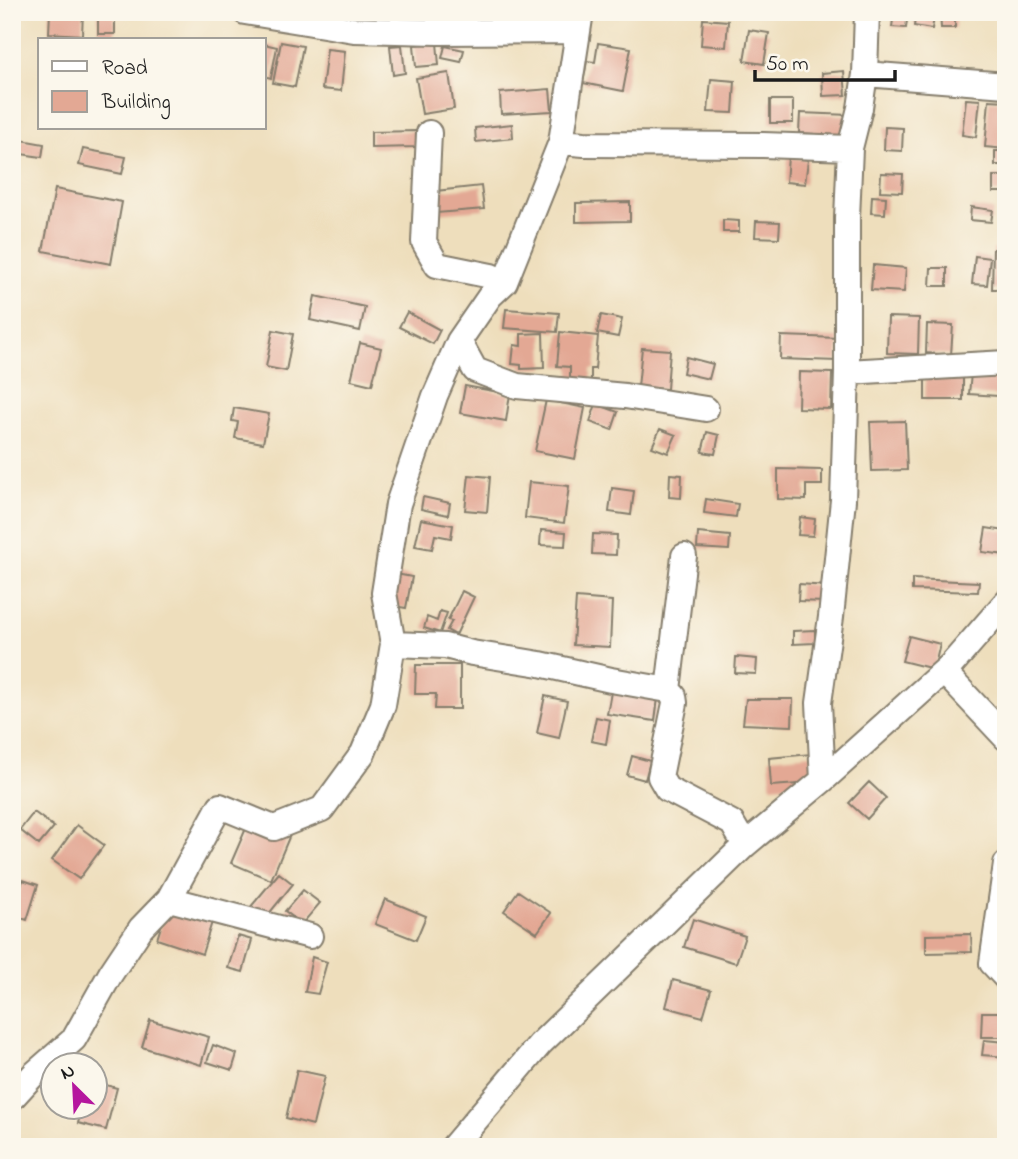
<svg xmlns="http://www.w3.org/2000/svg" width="1018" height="1159" font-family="'Indie Flower',sans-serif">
<rect width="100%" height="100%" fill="#fbf7ec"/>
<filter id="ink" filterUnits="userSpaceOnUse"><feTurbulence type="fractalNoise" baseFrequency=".0143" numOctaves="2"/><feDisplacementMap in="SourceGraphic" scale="14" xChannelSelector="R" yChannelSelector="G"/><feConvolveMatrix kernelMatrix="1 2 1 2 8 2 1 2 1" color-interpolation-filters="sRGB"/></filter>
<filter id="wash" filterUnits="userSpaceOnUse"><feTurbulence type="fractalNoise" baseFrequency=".00686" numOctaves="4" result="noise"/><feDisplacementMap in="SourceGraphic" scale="28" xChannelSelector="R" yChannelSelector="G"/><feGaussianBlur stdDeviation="1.57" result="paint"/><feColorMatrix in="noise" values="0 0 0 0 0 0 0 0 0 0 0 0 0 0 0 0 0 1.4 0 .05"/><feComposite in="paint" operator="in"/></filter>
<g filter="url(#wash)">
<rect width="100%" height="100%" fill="#eedebc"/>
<g id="blocks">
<path fill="#e3a894" d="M50 12H83L82 35 49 33Z
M98 12H115V34H98Z
M894 12H908L906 28 892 27Z
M916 12H935L932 29 914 26Z
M940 12H955V28H941Z
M703 19 728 21 726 47 701 45Z
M749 30 769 33 764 64 744 61Z
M281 42 303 46 295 87 273 83Z
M437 43 439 65 416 67 414 45Z
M598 43 631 48 623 91 583 83 587 61 595 62Z
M264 44 277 47 271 78 264 76Z
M402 45 405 73 393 75 390 46Z
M445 46 464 50 461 62 442 58Z
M327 49 345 51 341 91 322 89Z
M844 71 846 95 823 96 822 73Z
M449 73 454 109 422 114 416 78Z
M711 79 735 81 733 113 708 112Z
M550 89 552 111 501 114 500 93Z
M966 99 980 100 976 137 962 135Z
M770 100H793V123H770Z
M989 100 1006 101V149L985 147Z
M800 113 850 115 849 136 799 133Z
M512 124 513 138 476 142 475 128Z
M885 127 903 128 902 151 884 150Z
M416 131V147L371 148V132Z
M16 139 44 144 42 157 14 153Z
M83 149 126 157 122 174 79 165Z
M995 151H1006V165H995Z
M788 157 808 160 805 184 786 182Z
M881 173 903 174 902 192 880 191Z
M993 176H1006V192H993Z
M481 186 484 209 437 213 436 191Z
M55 189 122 202 111 264 43 251Z
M872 196 886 197 885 214 871 213Z
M630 202V221L576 222V203Z
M971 207 993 210 991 222 970 220Z
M723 220 739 221V232H723Z
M756 221 780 222 779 238 755 237Z
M993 249H1006V289H992Z
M975 256 990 258 987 285 972 284Z
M873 265 906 268 904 292 871 290Z
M931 268H947V286H930Z
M315 296 365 307 360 331 310 320Z
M506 309 559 313 557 332 504 328Z
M407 312 440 330 433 344 399 327Z
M601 315 622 319 618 337 597 333Z
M888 317 919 318 918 354 887 353Z
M927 324 953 325 951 355 926 353Z
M273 330 293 334 286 371 266 367Z
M560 332 598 336 595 369H591V381L570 380V367L557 366Z
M543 333 544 368 521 369V365L512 364 514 345 521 346V334Z
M781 336 839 338 838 361 780 359Z
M360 343 381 348 372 385 351 380Z
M642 348 670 350 667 389 638 387Z
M686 357 713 364 709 379 683 373Z
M799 372 832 373 831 409 798 408Z
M971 374 1000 377 998 396 969 394Z
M963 377V400H925V378Z
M465 386 510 394 506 421 460 413Z
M546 400 585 408 575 459 535 451Z
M596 404 618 412 612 430 590 422Z
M234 408 269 414 263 443 235 438 238 422 232 421Z
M905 421 907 470 872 471 870 422Z
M660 429 676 435 668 453 652 447Z
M707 432 719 435 715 454 702 452Z
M778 469 822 470V485H806V500L778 499Z
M670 474 682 475 681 498 669 497Z
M469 475 490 477 487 512 465 510Z
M529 482 569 486 564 523 525 518Z
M612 488 634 491 631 515 609 512Z
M423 497 450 503 448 515 421 509Z
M706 499 738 504 736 517 704 513Z
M800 517 815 519 813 536 798 535Z
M421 519 453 525 451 538 435 535 432 549 415 546Z
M986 528 1006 531V555L982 552Z
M541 530 566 532 565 546 540 545Z
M698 533 730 536 729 550 697 548Z
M593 534 617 535 616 555 592 554Z
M396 574 412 577 406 608 394 606Z
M912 579 979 582 978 592 912 590Z
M799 584 827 586 825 602 798 601Z
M462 591 474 597 456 635 447 630 452 621 448 620Z
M576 598 612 601 610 647 573 645Z
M440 611 447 613 440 633 424 628 427 617 437 621Z
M815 630V643L793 644V631Z
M909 636 940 644 934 669 902 661Z
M736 657 757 659 756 674 735 673Z
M416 665H460V709H435L436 694H415Z
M611 692 658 698 655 721 607 714Z
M545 696 567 701 559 738 537 733Z
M746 699H793L792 726 743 724Z
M596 717 610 720 606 744 591 741Z
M811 754 813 783 771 786 769 758Z
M632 756 650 761 645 780 627 775Z
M869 782 886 798 867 819 849 803Z
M34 812 54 827 39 845 20 830Z
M250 819 290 835 271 880 231 863Z
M77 825 104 845 79 879 52 860Z
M279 873 293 884 263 921 249 909Z
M23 880 38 885 27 920 12 915Z
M303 890 320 903 302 924 285 911Z
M518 891 551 913 537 933 504 911Z
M385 899 426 916 416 940 375 924Z
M167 908 212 922 202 954 157 939Z
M693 919 745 936 736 963 684 947Z
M971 934 972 952 926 953V935Z
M238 936 252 940 243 972 228 968Z
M312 957 327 962 318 994 305 992Z
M673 980 711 990 703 1017 666 1007Z
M982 1012H1006V1037H981Z
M150 1020 209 1037 201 1065 142 1047Z
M984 1040 1006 1042V1057L982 1055Z
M213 1045 237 1054 232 1070 207 1062Z
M297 1070 325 1076 313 1125 286 1118Z
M94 1082 117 1088 106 1130 78 1123 83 1106H94Z"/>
</g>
</g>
<g filter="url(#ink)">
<use href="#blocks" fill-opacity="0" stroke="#857d6c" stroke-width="2"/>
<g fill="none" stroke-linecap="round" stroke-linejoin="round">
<defs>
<path id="minor" d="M245 12 354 30 438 32 578 31
M865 74 1006 85
M429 133 424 242 437 265 491 276 505 282
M561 142 584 144 763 145 850 148
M459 341 475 370 517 386 625 396 706 409
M847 372 1006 363
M393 644 445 646 472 653 540 664 611 680 668 690 674 696 675 703 660 777 667 789 732 823 745 845
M944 672 1006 738
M668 690 684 556
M823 780 819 703 831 617 843 500 847 372V218L850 148 860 108 865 74 867 12
M1006 864 992 963 1006 978
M169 899 310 936
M12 1098 34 1074 74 1039 111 973 141 928 169 899 220 806 274 828 322 809 363 753 383 705 393 644 384 593 398 504 435 396 459 341 490 296 505 282 561 142 581 12
M453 1147 540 1044 745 845 823 780 952 664 1006 602"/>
</defs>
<use href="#minor" stroke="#857d6c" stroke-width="28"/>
<use href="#minor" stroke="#fff" stroke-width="24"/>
</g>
</g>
<rect width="1018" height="1159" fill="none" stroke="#fbf7ec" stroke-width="42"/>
<rect x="38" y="38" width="228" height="91" fill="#fbf7ec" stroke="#a29f99" stroke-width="2"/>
<rect x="52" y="61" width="35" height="10" fill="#ffffff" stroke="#a29f99" stroke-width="2"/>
<text x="102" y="74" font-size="21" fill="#1c1c1c">Road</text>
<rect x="52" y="91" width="35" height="21" fill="#e3a894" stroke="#a29f99" stroke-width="2"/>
<text x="102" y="108" font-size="21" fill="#1c1c1c">Building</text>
<g transform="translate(74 1086) rotate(336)"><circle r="33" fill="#fbf7ec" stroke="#a29f99" stroke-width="2"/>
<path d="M0-5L12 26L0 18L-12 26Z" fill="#b5179e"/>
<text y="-10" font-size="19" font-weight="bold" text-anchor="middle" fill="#1c1c1c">N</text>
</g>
<path d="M755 70v10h140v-10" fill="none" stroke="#1c1c1c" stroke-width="3.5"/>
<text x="766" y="70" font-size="21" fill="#1c1c1c" stroke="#fbf7ec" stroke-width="5" paint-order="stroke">50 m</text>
</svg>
